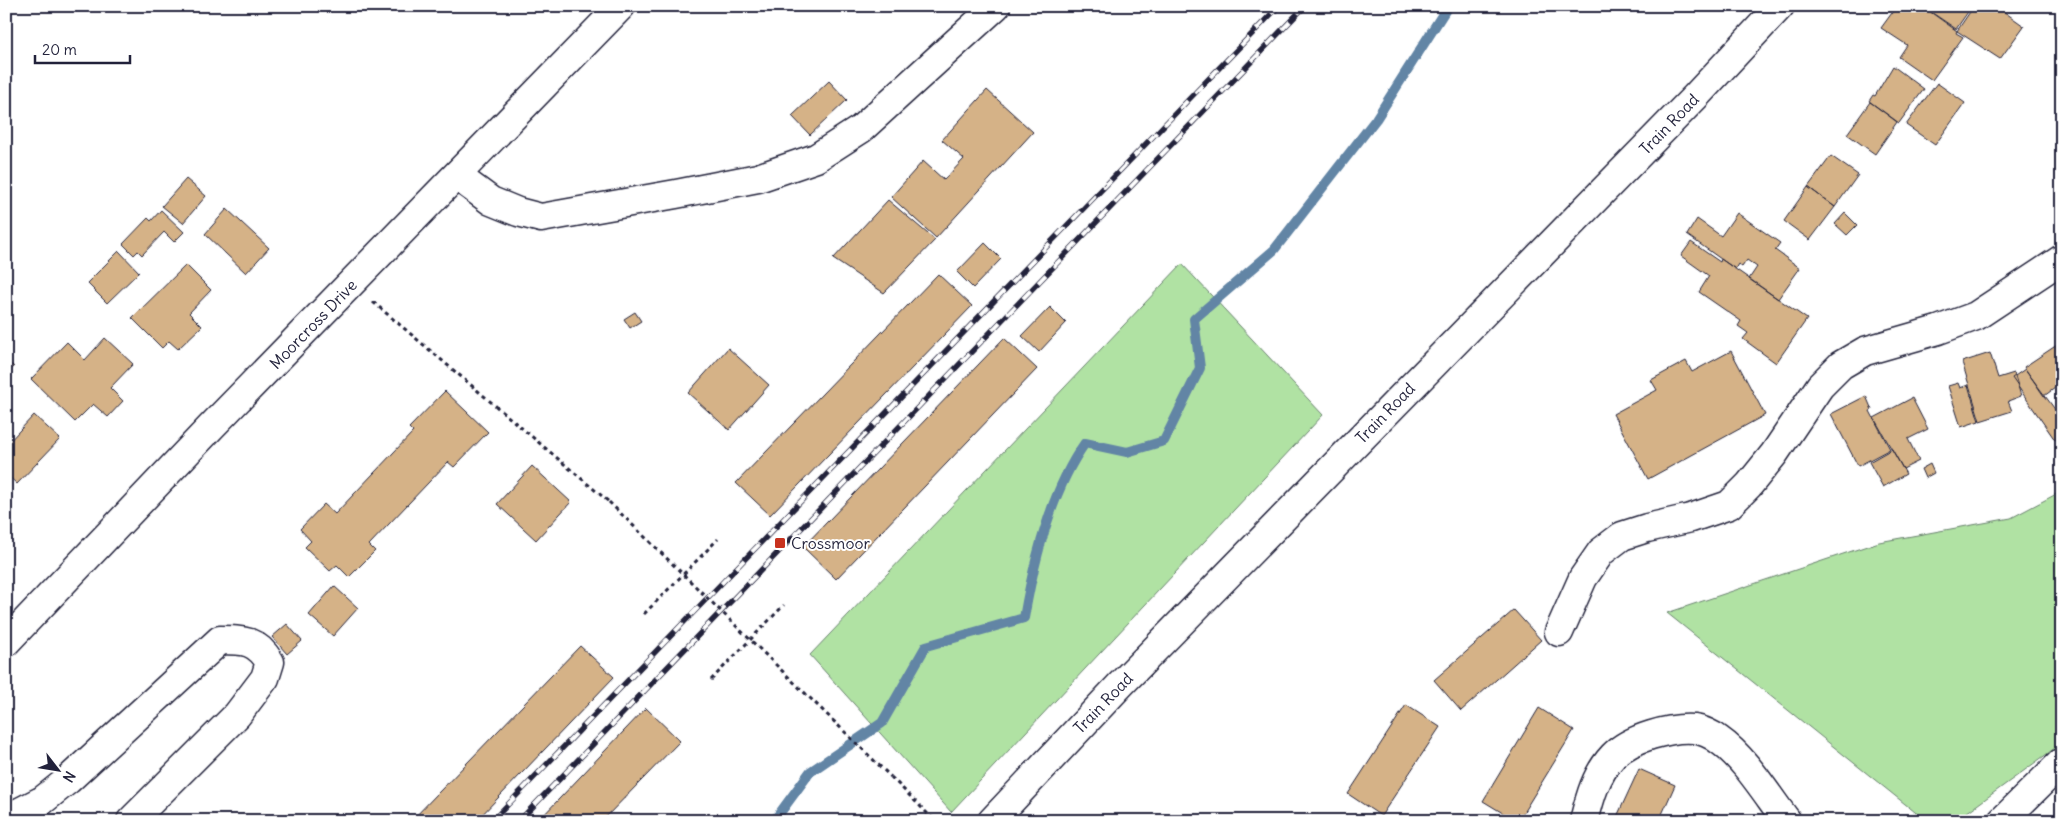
<svg xmlns="http://www.w3.org/2000/svg" width="2068" height="827" font-family="Delius,sans-serif">
<rect width="100%" height="100%" fill="#fff"/>
<filter id="ink" filterUnits="userSpaceOnUse"><feTurbulence type="fractalNoise" baseFrequency=".02" numOctaves="2"/><feDisplacementMap in="SourceGraphic" scale="10" xChannelSelector="R" yChannelSelector="G"/><feConvolveMatrix kernelMatrix="1 2 1 2 8 2 1 2 1" color-interpolation-filters="sRGB"/></filter>
<g filter="url(#ink)">
<path fill="#b0e2a3" stroke="#69826f" d="M1182 264 1323 415 951 812 810 655Z
M2062 491V743L1955 821H1922L1920 816 1667 613 1879 542 2011 518Z"/>
<g fill="none" stroke-linecap="round" stroke-linejoin="round">
<path stroke="#6285a5" stroke-width="10" d="M774 821 810 772 882 723 926 646 1024 618C1034 560 1051 491 1085 443L1127 452 1164 441 1200 368 1194 319 1274 250 1376 119 1448 6"/>
</g>
<path fill="#d5b287" stroke="#22223b" d="M1897 6H1922L1957 31 1956 33 1963 37 1932 80 1899 57 1907 45 1881 28Z
M1935 6H1972L1956 29 1931 12Z
M1974 6H1996L2024 26 2000 59 1957 31Z
M1893 66 1924 89 1899 123 1869 101 1873 95 1875 96Z
M829 81 847 100 810 135 792 116Z
M1937 83 1965 103 1935 145 1906 125Z
M987 90 1033 132 936 238 891 197 923 161 944 180 964 159 942 140Z
M1870 102 1897 122 1875 154 1847 134Z
M1831 156 1858 175 1835 207 1808 187Z
M186 179 206 196 183 223 162 206Z
M1808 187 1835 207 1810 240 1784 221Z
M888 200 935 240 884 293 833 259Z
M227 209 269 248 246 273 205 234Z
M161 210 184 232 174 242 164 232 142 255 138 251 134 255 123 244 148 218 151 221Z
M1737 213 1780 243 1775 250 1800 268 1778 299 1749 279 1757 267 1747 260 1742 267 1738 264 1735 269 1687 235 1697 219 1721 236Z
M1845 213 1857 225 1847 235 1835 224Z
M1691 242 1720 262 1721 259 1807 319 1776 363 1743 339 1748 333 1738 326 1741 321 1699 292 1709 276 1681 256Z
M985 243 1001 259 973 288 957 272Z
M119 251 139 272 107 303 87 283Z
M186 265 211 290 189 313 202 326 178 349 169 341 162 348 132 318Z
M938 274 972 306 770 515 736 483Z
M1050 307 1066 323 1039 352 1022 336Z
M635 312 641 321 630 328 624 319Z
M105 338 133 364 110 388 123 401 108 417 93 404 75 422 31 379 67 342 85 360Z
M1004 338 1037 369 836 579 803 547Z
M2062 342V352L2057 345Z
M2057 345 2062 352V383L2044 396 2024 367Z
M728 348 769 385 729 430 688 393Z
M1731 351 1765 415 1648 479 1613 414 1657 390 1651 380 1686 361 1692 372Z
M1990 353 1998 378 2014 373 2021 396 2008 401 2012 411 1980 421 1962 362Z
M6 360 14 367 6 375Z
M2025 369 2057 412 2062 410V436L2055 440 2012 378Z
M1958 383 1960 388 1968 385 1979 421 1961 427 1948 386Z
M445 391 488 432 454 467 448 462 369 545 375 551 349 577 337 565 330 571 305 547 311 541 300 529 324 504 335 514 413 432 409 428Z
M1866 396 1872 410 1870 411 1890 449 1858 466 1831 414Z
M1912 398 1928 429 1908 439 1919 461 1903 469 1874 418Z
M34 415 60 439 17 484 6 474V445Z
M1892 449 1906 474 1883 487 1869 462Z
M1930 464 1934 473 1925 478 1921 469Z
M532 466 571 502 536 540 497 504Z
M334 586 358 608 333 636 309 615Z
M1514 610 1541 640 1461 711 1434 680Z
M287 624 302 641 287 654 272 637Z
M580 646 614 677 476 821H411Z
M1406 705 1440 727 1381 816 1348 794Z
M646 708 680 741 602 821H538Z
M1539 708 1574 730 1518 821H1516L1483 801Z
M1639 769 1675 785 1659 821H1615Z"/>
<g fill="none" stroke-linecap="round" stroke-linejoin="round">
<defs>
<path id="minor" d="M457 176 491 201 518 212 541 218 676 194 758 178 816 158 861 129 996 6
M1559 632 1583 578 1601 552 1622 536 1647 528 1691 518 1729 505 1749 485 1774 454 1820 386 1841 365 1865 351 1938 330 1976 316 2062 259
M6 642 211 427 621 6
M6 819 43 800 68 780 220 640C245 640 256 640 270 662L265 678 237 715 131 821
M992 821 1120 685 1695 97 1780 6
M1584 821C1590 797 1596 774 1613 756 1630 738 1671 727 1694 729 1702 730 1713 735 1719 740 1745 758 1767 795 1787 821
M2002 821 2062 762"/>
</defs>
<use href="#minor" stroke="#22223b" stroke-width="31"/>
<path stroke="#22223b" stroke-width="3" stroke-dasharray="4 4" stroke-linecap="butt" d="M373 302 609 502
M644 614 718 539
M711 680 784 605
M891 777 935 821"/>
<use href="#minor" stroke="#fff" stroke-width="28"/>
<defs>
<path id="rail" d="M492 821 1279 6
M519 821 1305 6"/>
</defs>
<use href="#rail" stroke="#22223b" stroke-width="5.5"/>
<use href="#rail" stroke="#fff" stroke-width="4" stroke-dasharray="11" stroke-linecap="butt"/>
<path stroke="#22223b" stroke-width="3" stroke-dasharray="4 4" stroke-linecap="butt" d="M609 502 891 777"/>
</g>
</g>
<rect fill="#c8321e" stroke="#fff" stroke-width="2" x="774" y="537" width="12" height="12" rx="2.5"/>
<g text-anchor="middle" dominant-baseline="central" stroke-width="4" stroke-linejoin="round" paint-order="stroke">
<g font-size="16" fill="#22223b" stroke="#fff">
<text transform="translate(1669 124) rotate(-46)">Train Road</text>
<text transform="translate(313 324) rotate(-46)">Moorcross Drive</text>
<text transform="translate(1385 413) rotate(-46)">Train Road</text>
<text transform="translate(1103 703) rotate(-46)">Train Road</text>
</g>
<g font-size="16" fill="#22223b" stroke="#fff" text-anchor="start">
<text x="791" y="543">Crossmoor</text>
</g>
</g>
<rect width="2068" height="827" fill="none" stroke="#fff" stroke-width="25"/>
<rect x="12" y="12" width="2043" height="802" fill="none" stroke="#22223b" stroke-width="2" filter="url(#ink)"/>
<g transform="translate(58 770) rotate(121)" stroke="#ffffff" stroke-width="4" paint-order="stroke">
<path d="M0-4L9 19L0 12L-9 19Z" fill="#22223b"/>
<text y="-8" font-size="14" font-weight="bold" text-anchor="middle" fill="#22223b">N</text>
</g>
<path d="M35 55v8h95v-8" fill="none" stroke="#22223b" stroke-width="2.5"/>
<text x="42" y="55" font-size="15" fill="#22223b" stroke="#ffffff" stroke-width="4" paint-order="stroke">20 m</text>
</svg>
